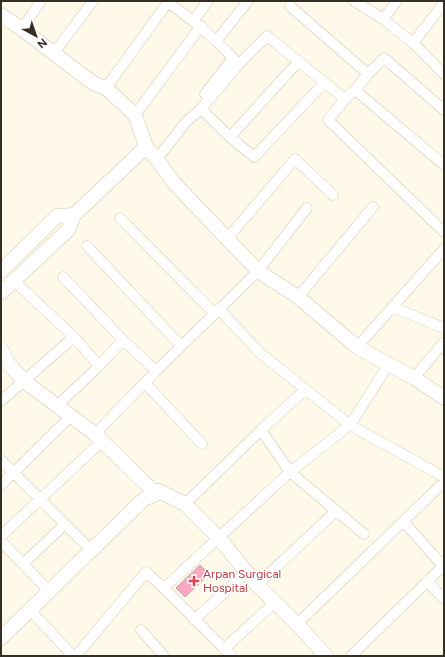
<svg xmlns="http://www.w3.org/2000/svg" width="445" height="657" font-family="Figtree,sans-serif">
<rect width="100%" height="100%" fill="#fef9e8"/>
<path fill="#f9a9c2" stroke="#bfa1a9" d="M200 565 209 574 185 597 176 588Z"/>
<g fill="none" stroke-linecap="round" stroke-linejoin="round">
<defs>
<path id="street" d="M166 1C191 19 212 35 233 58L205 94
M354 1 383 19 413 43 444 74
M290 6 368 74
M383 19 397 1
M194 20 208 1
M22 29 41 1
M217 40 248 1
M413 43 444 3
M54 53 93 1
M106 88 168 2
M355 90 444 165
M201 109 230 137 254 157 324 83
M444 110 384 58 368 74 355 90 345 99 328 120 444 232
M135 115 201 26
M230 137 298 62
M157 159 186 122 201 109 239 64 267 36 345 99
M120 218 215 314
M227 239 295 159 333 195
M87 246 181 346
M63 277 123 340 156 371
M14 281 74 337 99 366
M298 297 373 207
M392 307 444 328
M219 309 259 352 350 425 444 477
M357 347 444 249
M414 378 444 342
M145 383 202 444
M1 401 74 337
M57 406 99 366 123 340
M261 430 290 472 364 534
M95 434 156 371 258 271 307 208
M1 460 91 550
M1 485 71 416
M185 504 261 430 305 390
M403 521 443 566
M1 536 102 441
M1 541 49 591
M23 564 65 524
M427 581 444 599
M257 585 336 511
M164 588 290 472 350 425 389 364
M30 610 73 656
M194 620 247 572
M297 624 444 482
M141 630 164 656
M224 649 274 603
M76 656 146 572C176 598 203 629 232 656
M351 656 444 565"/>
<path id="secondary" d="M1 15 22 29 82 75 95 84 106 88 135 115 146 147 157 159 174 183 258 271 298 297 357 347 414 378 444 398
M1 271 57 216 74 215
M1 293 68 230 74 215 146 147
M1 349 8 363 24 381 95 434 156 494 159 491 185 504 219 538 257 585 297 624 326 656
M1 638 144 499 156 494"/>
</defs>
<use href="#street" stroke="#cfc7ac" stroke-width="11"/>
<use href="#secondary" stroke="#cfc7ac" stroke-width="15"/>
<use href="#street" stroke="#fff" stroke-width="10"/>
<use href="#secondary" stroke="#fff" stroke-width="14"/>
</g>
<path fill="#e0444e" stroke="#fff" stroke-width="1.5" d="M192 575h4v4h4v4h-4v4h-4v-4h-4v-4h4z"/>
<g text-anchor="middle" dominant-baseline="central" stroke-width="3" stroke-linejoin="round" paint-order="stroke">
<g font-size="12" fill="#be3a42" stroke="#fff" text-anchor="start">
<text x="203" y="574">Arpan Surgical<tspan x="203" dy="14">Hospital</tspan></text>
</g>
</g>
<rect width="445" height="657" fill="none" stroke="#332f25" stroke-width="4"/>
<g transform="translate(36 36) rotate(140)" stroke="#ffffff" stroke-width="3" paint-order="stroke">
<path d="M0-3L7 15L0 10L-7 15Z" fill="#332f25"/>
<text y="-6" font-size="11" font-weight="bold" text-anchor="middle" fill="#332f25">N</text>
</g>
</svg>
